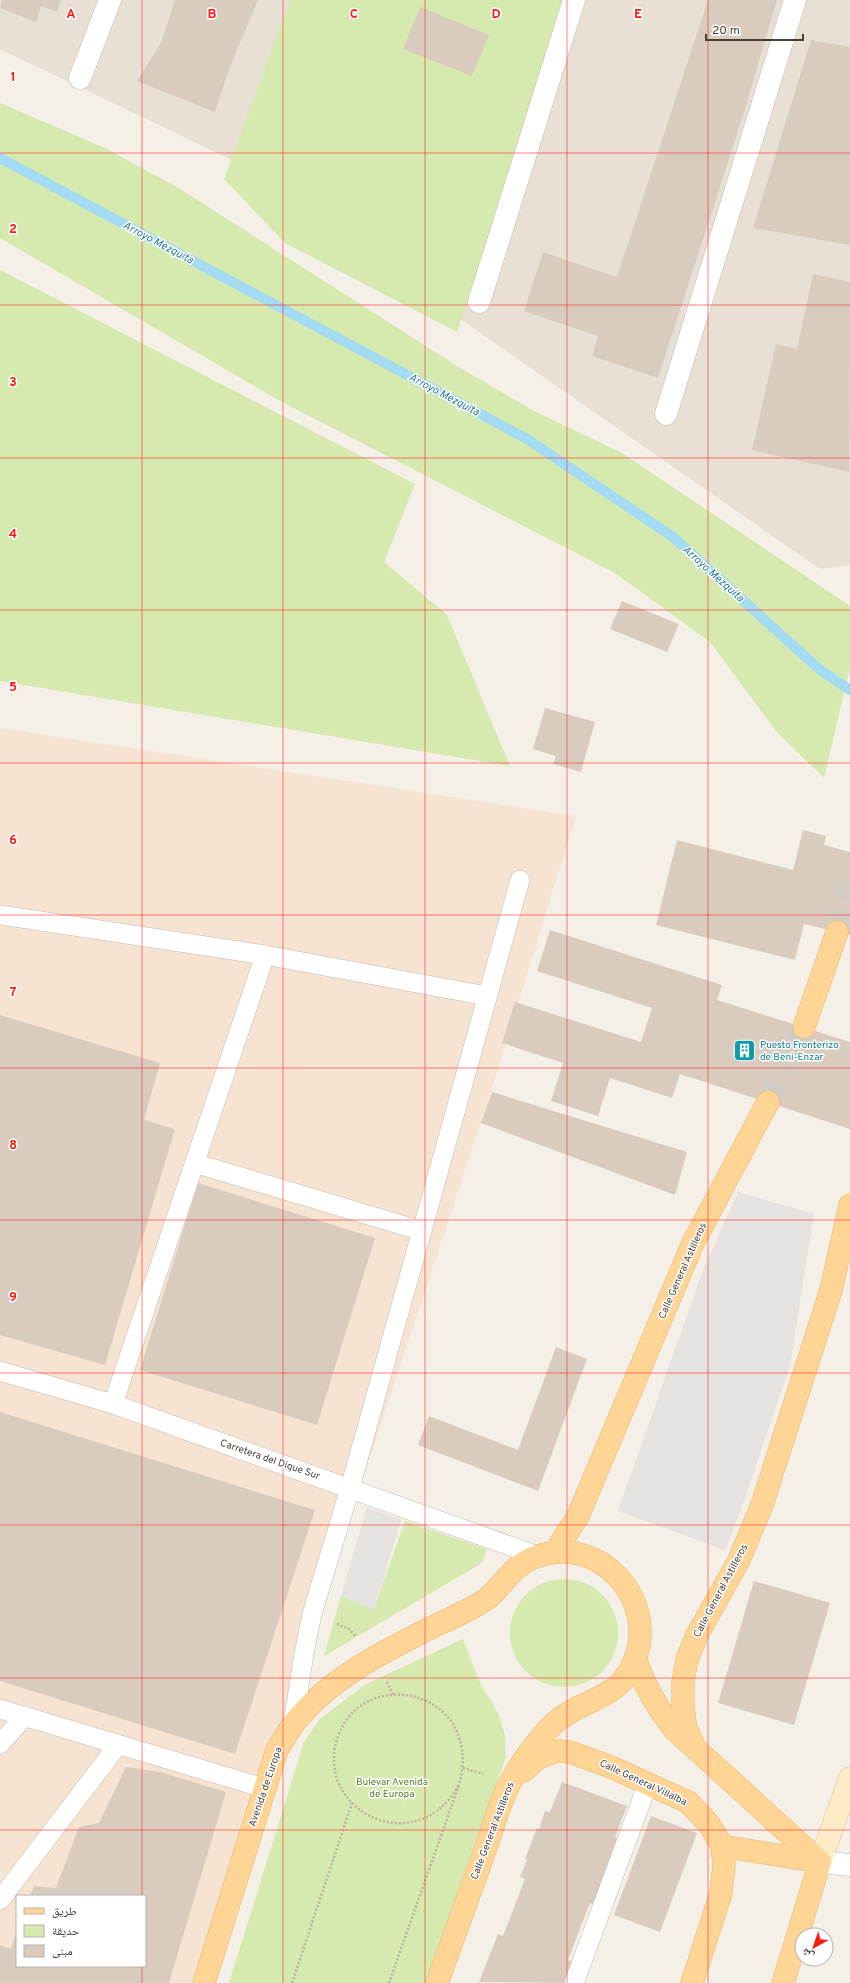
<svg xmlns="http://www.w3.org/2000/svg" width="850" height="1983" font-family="Overpass,'Noto Naskh Arabic',sans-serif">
<rect width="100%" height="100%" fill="#f4efe7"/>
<path fill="#e8e0d5" d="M0 0H850V565L820 569 230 159 0 49Z"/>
<path fill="#f6e3d2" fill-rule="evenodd" d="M0 728 576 816 481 1123 195 1983H0ZM17 1896H145V1966H17Z"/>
<path fill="#d6e9af" d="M290 0H568L457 332 285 243 224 179Z
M0 103 105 148 177 187 457 366 534 411 622 453 850 606V668L824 778 776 731 710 642 615 573 282 402 0 238Z
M0 270 415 484 384 562 447 615 510 766 0 681Z
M405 1521 487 1549 482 1563 324 1656 341 1596 374 1609Z
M510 1633a54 54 0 1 1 108 0a54 54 0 1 1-108 0Z
M463 1639 478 1679 499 1715 505 1736 506 1757 425 1983H229L304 1742 320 1719 366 1684Z"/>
<path fill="#e5e2df" d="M738 1192 814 1214 790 1366 739 1515 725 1550 618 1511 703 1270Z
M367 1507 401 1520 374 1610 341 1596Z"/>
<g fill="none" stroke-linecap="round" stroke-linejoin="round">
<path stroke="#a2dbf2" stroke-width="10" d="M0 158 527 439 673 537 819 669 850 690"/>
</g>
<path fill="#d9ccbf" d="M2 0H61L57 12 41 6 36 22 0 8Z
M175 0H258L229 69 215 112 137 81 161 43Z
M708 0H777L743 116 658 378 592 356 598 336 524 311 543 252 617 277Z
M420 7 489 35 472 76 403 49Z
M811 40 850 47V245L753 228Z
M813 274 850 282 849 472 752 450 776 344 797 349Z
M622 601 679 624 667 652 610 629Z
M545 708 595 722 581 772 553 764 556 756 533 749Z
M803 830 826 836 824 845 850 852V935L804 924 795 960 656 925 677 840 793 870Z
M550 930 722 985 717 1000 850 1042V1129L680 1074 672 1098 610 1078 598 1116 551 1101 563 1063 502 1043 515 1002 641 1042 652 1008 537 971Z
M0 1015 160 1063 144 1120 175 1129 105 1365 0 1335Z
M492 1092 687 1152 675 1195 481 1123Z
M198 1183 375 1238 317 1425 140 1370Z
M556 1347 587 1359 538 1491 418 1445 429 1416 518 1450Z
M0 1412 315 1510 235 1754 0 1681Z
M754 1581 830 1603 794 1725 718 1703Z
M126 1767 160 1772 226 1792 169 1983H0V1945L11 1949 17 1930V1966H145V1896H30L34 1886 56 1888 79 1827 99 1823Z
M562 1782 627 1806 615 1837 619 1839 594 1905 590 1903 568 1960 573 1962 566 1983 479 1982 498 1934 503 1936 525 1879 520 1877 527 1860 525 1859 537 1828 539 1829 545 1811 550 1812Z
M651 1816 697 1833 660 1932 614 1915Z"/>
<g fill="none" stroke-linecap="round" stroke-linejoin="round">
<path stroke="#d1ccc4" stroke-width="22" stroke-dasharray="22 11" stroke-linecap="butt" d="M837 932 850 882
M768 1102 804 1027"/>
<defs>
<path id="service" d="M0 915 265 955 487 996
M194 1163 422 1231
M0 1371 113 1404 538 1556
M113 1404 265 955
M0 1709 264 1788
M293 1724 304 1654 312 1614 350 1488 520 880
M0 1744 25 1716
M0 1900 118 1745
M574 1983 648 1783"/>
<path id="minor" d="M80 78 110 0
M479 302 574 0
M666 414 795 0
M820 1862 850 1865"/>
<path id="secondary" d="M820 1862 850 1778"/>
<path id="primary" d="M804 1027 837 932
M555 1552 578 1516 693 1243 768 1102
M635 1658C645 1687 656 1706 675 1730L820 1862
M695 1748 686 1729 683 1706V1681L687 1659 697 1635 739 1560 762 1505 831 1290 850 1205
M523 1771 538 1758 558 1751 570 1752 611 1767 688 1802 709 1824 722 1846 724 1865 721 1893 692 1983
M722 1846 820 1862
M204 1983 277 1750C283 1741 288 1731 294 1723 329 1679 381 1653 430 1628 445 1621 480 1606 490 1596 507 1580 514 1564 538 1556 599 1535 658 1599 635 1659 621 1696 596 1696 567 1714 554 1721 544 1734 535 1745 526 1757 516 1770 510 1783 498 1805 491 1836 482 1859 467 1901 452 1942 437 1983
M783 1983 820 1862"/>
</defs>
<use href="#service" stroke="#c3b8ac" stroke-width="20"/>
<use href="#minor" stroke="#c3b8ac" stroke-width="23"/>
<use href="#secondary" stroke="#d5bd96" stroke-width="23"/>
<use href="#primary" stroke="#e7b062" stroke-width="23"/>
<path stroke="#c2af9a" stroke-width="2.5" stroke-dasharray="2 2" stroke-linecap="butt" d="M337 1624 349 1629 356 1636
M387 1682 393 1695
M463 1768 483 1774
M292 1983 352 1803
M389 1983 459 1785C485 1691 365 1663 338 1736 312 1809 415 1863 459 1785"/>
<use href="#service" stroke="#fff" stroke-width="19"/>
<use href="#minor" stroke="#fff" stroke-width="22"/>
<use href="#secondary" stroke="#ffebc6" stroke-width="22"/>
<use href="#primary" stroke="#ffd595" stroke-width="22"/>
</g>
<path fill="none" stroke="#ff1b13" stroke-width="1" stroke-opacity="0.55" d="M142 0V1896M283 0V1983M425 0V1983M567 0V1983M708 0V1983M0 153H850M0 305H850M0 458H850M0 610H850M0 763H850M0 915H850M0 1068H850M0 1220H850M0 1373H850M0 1525H850M0 1678H850M0 1830H850M142 1966V1983"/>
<defs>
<symbol id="building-square" viewBox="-11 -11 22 22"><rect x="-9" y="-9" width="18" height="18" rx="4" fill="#0f9aa8" stroke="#fff"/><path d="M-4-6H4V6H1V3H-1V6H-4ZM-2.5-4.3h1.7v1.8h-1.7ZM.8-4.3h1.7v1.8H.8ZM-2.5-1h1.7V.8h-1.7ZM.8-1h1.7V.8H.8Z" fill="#fff"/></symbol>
</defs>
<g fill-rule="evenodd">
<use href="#building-square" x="732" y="1038" width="25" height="25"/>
</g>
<g text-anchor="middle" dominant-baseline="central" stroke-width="3" stroke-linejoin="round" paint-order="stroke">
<g font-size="10" fill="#0d838f" stroke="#fff" text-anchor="start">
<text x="760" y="1045">Puesto Fronterizo<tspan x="760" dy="12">de Beni-Enzar</tspan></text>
</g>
<g font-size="10" fill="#473f36" stroke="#fff">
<text transform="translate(683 1271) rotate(-66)">Calle General Astilleros</text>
<text transform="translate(270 1460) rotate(19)">Carretera del Dique Sur</text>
<text transform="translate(721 1591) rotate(-62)">Calle General Astilleros</text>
<text transform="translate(643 1783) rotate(25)">Calle General Villalba</text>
<text transform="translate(266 1787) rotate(-71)">Avenida de Europa</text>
<text transform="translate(493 1831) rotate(-69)">Calle General Astilleros</text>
</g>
<g font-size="10" fill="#517b27" stroke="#fff">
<text x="392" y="1782">Bulevar Avenida<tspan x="392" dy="12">de Europa</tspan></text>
</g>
<g font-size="11" font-style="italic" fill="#287a9e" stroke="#fff">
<text transform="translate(158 243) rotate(28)">Arroyo Mezquita</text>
<text transform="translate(444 395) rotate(28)">Arroyo Mezquita</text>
<text transform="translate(713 574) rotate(42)">Arroyo Mezquita</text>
</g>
</g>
<g font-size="13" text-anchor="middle" font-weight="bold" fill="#ff1b13" stroke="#fff" stroke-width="3" stroke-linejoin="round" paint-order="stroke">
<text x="71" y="18">A</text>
<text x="212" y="18">B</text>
<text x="354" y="18">C</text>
<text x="496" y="18">D</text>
<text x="638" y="18">E</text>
<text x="13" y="81">1</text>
<text x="13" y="233">2</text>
<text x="13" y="386">3</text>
<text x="13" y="538">4</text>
<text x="13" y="691">5</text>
<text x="13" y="844">6</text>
<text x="13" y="996">7</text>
<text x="13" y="1149">8</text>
<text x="13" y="1301">9</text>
</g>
<rect x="16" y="1895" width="130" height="72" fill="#ffffff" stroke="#b5b2af"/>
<rect x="24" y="1908" width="20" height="6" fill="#ffd595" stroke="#b5b2af"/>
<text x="52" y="1915" font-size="12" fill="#473f36">طريق</text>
<rect x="24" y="1925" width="20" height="12" fill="#d6e9af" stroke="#b5b2af"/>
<text x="52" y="1935" font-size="12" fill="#473f36">حديقة</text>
<rect x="24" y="1945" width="20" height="12" fill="#d9ccbf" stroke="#b5b2af"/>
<text x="52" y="1955" font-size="12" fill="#473f36">مبنى</text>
<g transform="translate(814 1947) rotate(220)"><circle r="19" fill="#ffffff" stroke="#b5b2af"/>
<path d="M0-3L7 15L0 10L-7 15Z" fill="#ff1b13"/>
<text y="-6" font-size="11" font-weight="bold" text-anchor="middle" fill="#473f36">ش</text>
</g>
<path d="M706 34v6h97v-6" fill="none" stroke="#473f36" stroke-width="2"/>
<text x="712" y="34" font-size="12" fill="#473f36" stroke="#ffffff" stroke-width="3" paint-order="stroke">20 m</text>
</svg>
